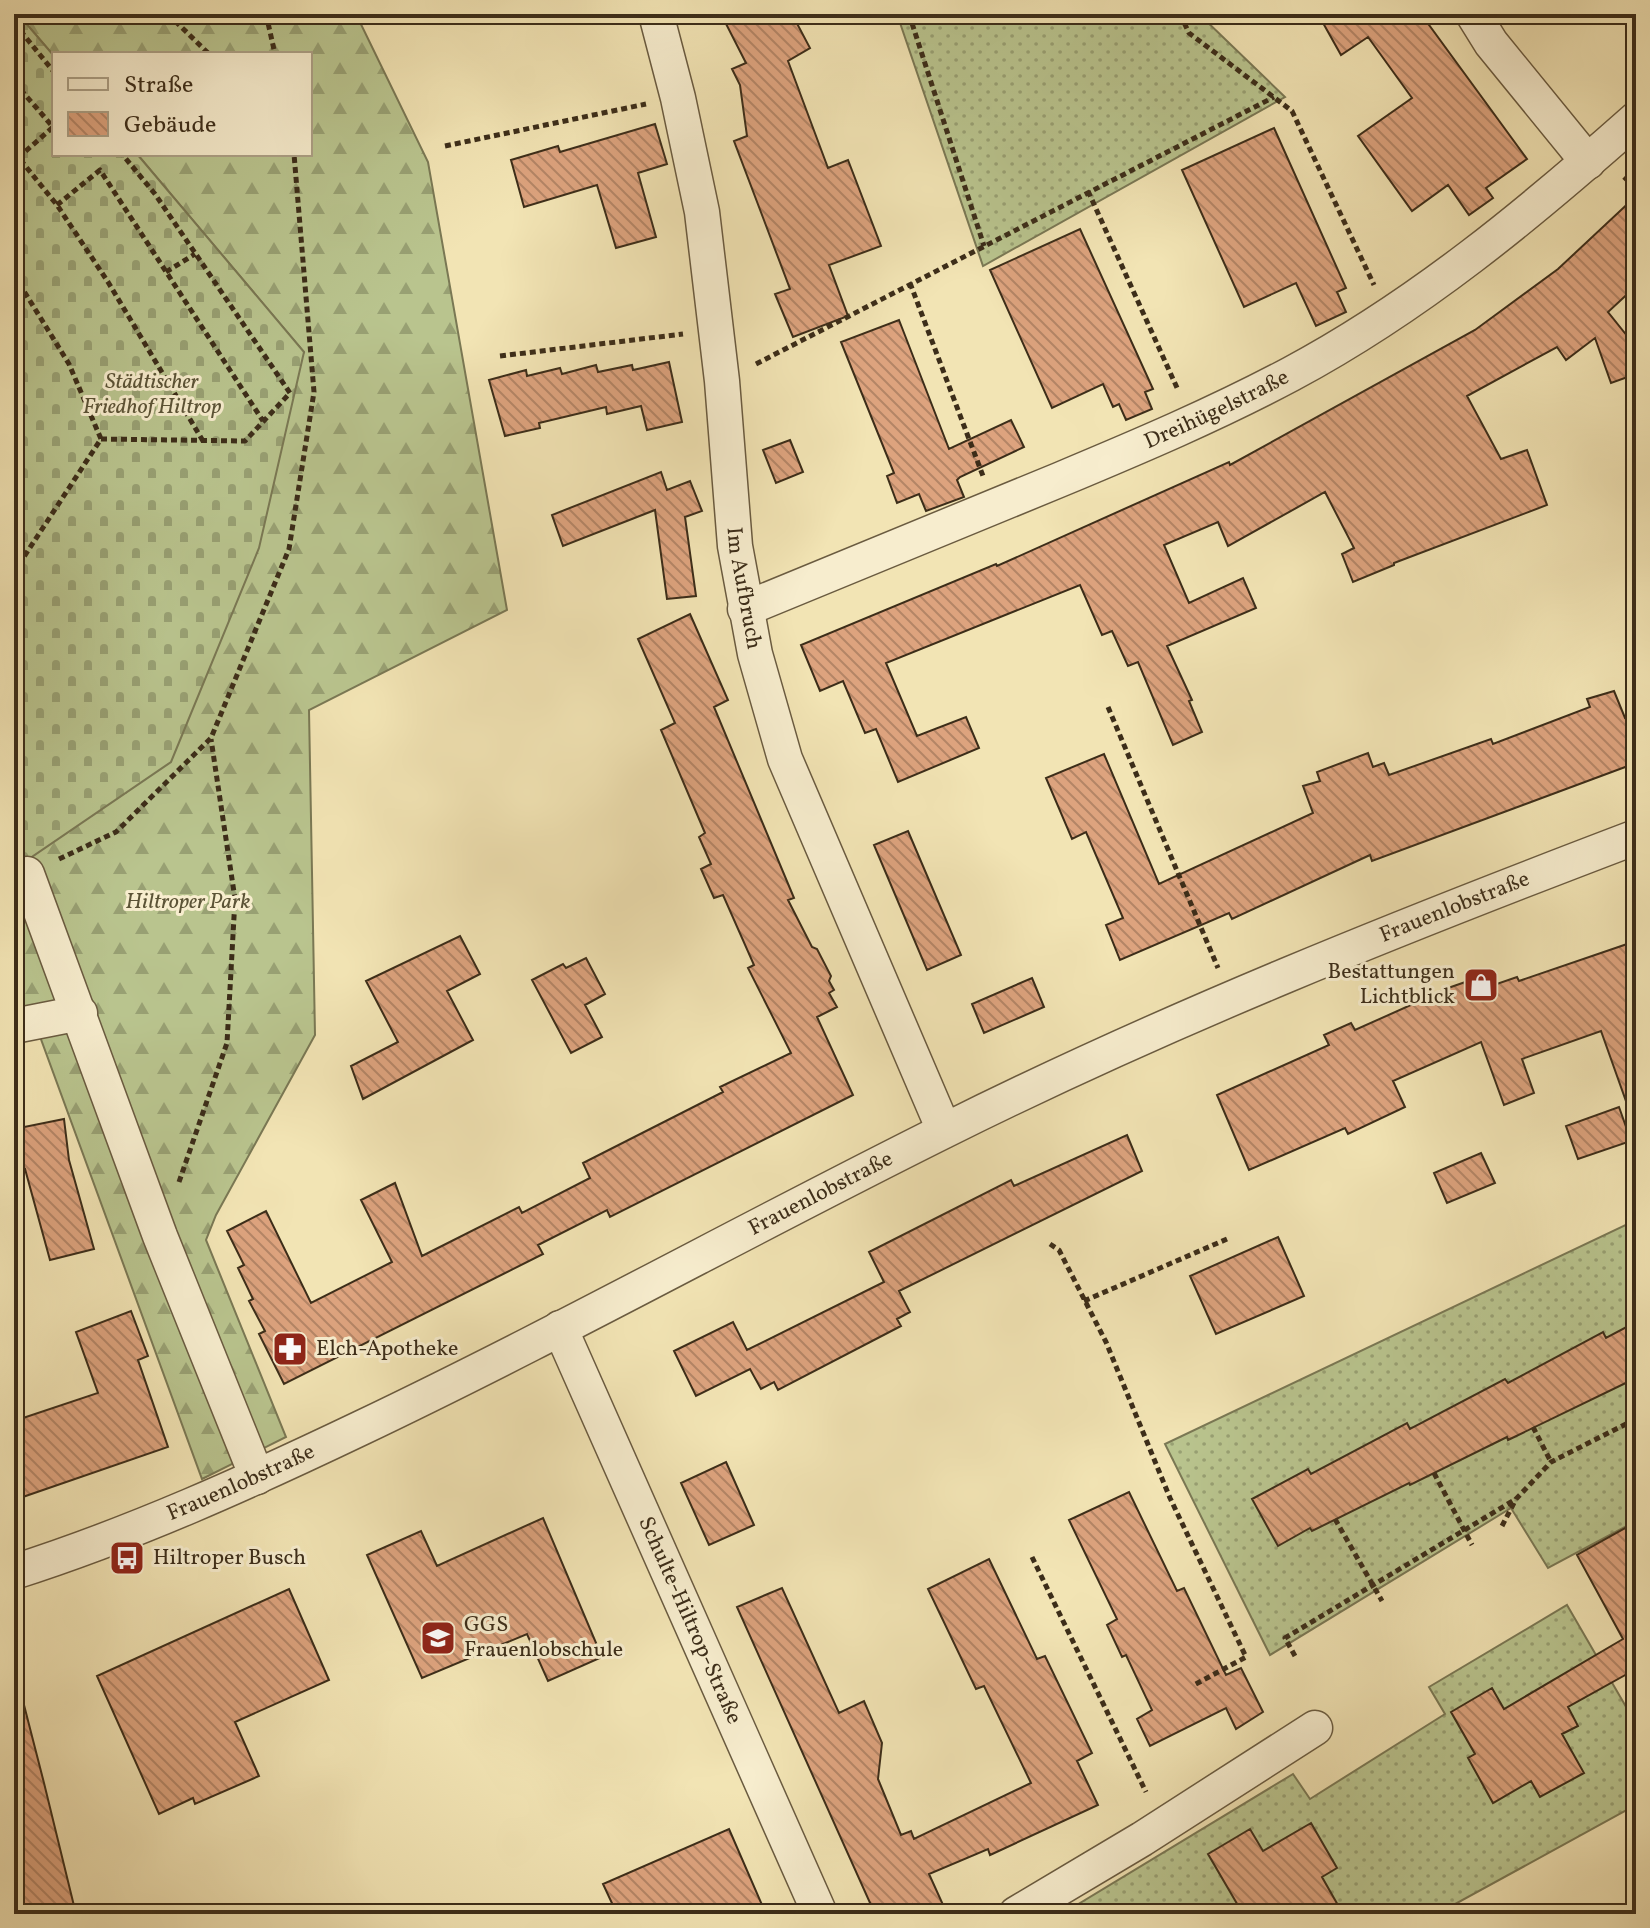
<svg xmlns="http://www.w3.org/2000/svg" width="1650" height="1928" font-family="Vollkorn,serif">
<defs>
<pattern id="grass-dots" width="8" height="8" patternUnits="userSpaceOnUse" patternTransform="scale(2)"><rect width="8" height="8" fill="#b9c48e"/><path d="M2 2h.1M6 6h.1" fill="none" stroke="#98a073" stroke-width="1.8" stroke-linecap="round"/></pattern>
<pattern id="forest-firs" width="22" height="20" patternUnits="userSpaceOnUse" patternTransform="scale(2)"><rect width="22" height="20" fill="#b9c48e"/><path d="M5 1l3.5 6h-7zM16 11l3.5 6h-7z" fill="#98a073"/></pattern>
<pattern id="cemetery-stones" width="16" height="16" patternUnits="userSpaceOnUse" patternTransform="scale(2)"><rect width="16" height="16" fill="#b9c48e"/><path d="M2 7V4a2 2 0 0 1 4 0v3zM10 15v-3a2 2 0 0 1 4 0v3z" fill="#98a073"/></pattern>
<pattern id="building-back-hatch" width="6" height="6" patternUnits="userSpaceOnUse" patternTransform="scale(2)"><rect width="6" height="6" fill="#dda37e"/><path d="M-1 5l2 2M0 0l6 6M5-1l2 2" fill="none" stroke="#b48566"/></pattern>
</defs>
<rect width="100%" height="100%" fill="#f2e4b4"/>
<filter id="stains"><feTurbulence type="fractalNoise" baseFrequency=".0025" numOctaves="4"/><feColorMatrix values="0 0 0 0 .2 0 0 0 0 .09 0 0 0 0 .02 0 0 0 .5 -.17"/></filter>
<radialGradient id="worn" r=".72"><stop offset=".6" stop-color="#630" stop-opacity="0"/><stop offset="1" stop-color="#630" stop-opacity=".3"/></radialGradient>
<path fill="url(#grass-dots)" stroke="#7a7854" stroke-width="2" d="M897 14H1199L1285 97 983 266Z
M1636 1220V1521L1548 1568 1511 1508 1270 1655 1165 1444Z
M1567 1605 1636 1724V1805L1437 1914H1062L1293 1774 1310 1799 1445 1714 1429 1687Z"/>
<path fill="url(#forest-firs)" stroke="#7a7854" stroke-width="2" d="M18 14H356L428 162 507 610 309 710 315 1035 216 1215 206 1240 286 1437 202 1479 31 1012 14 1014V869L304 352 137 154H310V54H54V56Z"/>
<path fill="url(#cemetery-stones)" stroke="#7a7854" stroke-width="2" d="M14 14H18L54 56V154H137L304 352 259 548 171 762 14 869Z"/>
<path fill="url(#building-back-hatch)" stroke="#3c2d19" stroke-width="2" d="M721 14H792L810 48 788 61 828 168 848 160 881 246 829 265 848 316 793 337 775 294 790 289 734 141 747 136 740 85 732 69 746 63Z
M1318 14H1421L1527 159 1486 188 1493 198 1469 215 1448 185 1412 211 1358 136 1412 98 1368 37 1341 55Z
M655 124 667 164 638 173 656 237 616 248 597 185 524 207 511 160 558 146 560 152Z
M1274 128 1346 288 1337 292 1346 312 1316 326 1296 283 1244 307 1182 170Z
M1636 196V286L1608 312 1636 347V374L1611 383 1595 338 1566 360 1557 347 1467 396 1501 459 1527 450 1547 505 1394 563V565L1353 582 1342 554 1354 548 1325 492 1228 546 1218 522 1164 545 1189 603 1243 578 1256 608 1167 646 1192 700 1189 701 1202 732 1173 745 1138 662 1128 666 1112 631 1102 635 1080 585 886 663 917 736 966 717 979 748 898 782 876 729 865 733 843 681 820 691 801 645 996 564 997 566 1229 462 1230 465 1475 330 1558 269Z
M1080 229 1153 389 1145 392 1152 409 1126 420 1119 404 1113 407 1103 384 1052 408 990 270Z
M899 320 949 449 1011 420 1024 447 960 477 957 480 964 497 926 511 919 494 897 503 887 476 894 473 841 342Z
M669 362 682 422 647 430 641 406 607 414 606 407 539 423 540 428 505 436 489 380 526 370 527 376 560 368 562 374 596 365 598 372 632 365 633 370Z
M790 440 803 472 776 483 763 450Z
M661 472 667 490 690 481 702 511 685 517 696 596 667 599 655 510 563 546 552 515Z
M690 614 728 700 714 707 794 898 788 900 812 947 817 949 831 976 829 981 834 990 829 993 837 1007 817 1017 853 1095 610 1217 607 1210 538 1245 543 1254 284 1384 259 1334 265 1331 249 1301 253 1299 238 1268 244 1265 227 1231 266 1211 311 1303 392 1262 361 1200 395 1183 422 1256 519 1207 522 1213 590 1178 583 1163 723 1092 720 1087 791 1053 748 968 754 965 723 895 714 898 701 869 711 864 699 837 705 833 661 730 675 723 638 639Z
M1614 691 1625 718 1636 714V763L1372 861 1370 855 1232 919 1229 913 1120 960 1106 925 1123 918 1086 832 1072 839 1046 778 1104 754 1159 884 1313 813 1303 786 1320 781 1317 772 1368 753 1373 767 1384 763 1389 775 1491 739 1493 744 1590 707 1587 699Z
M908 831 961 955 927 970 874 845Z
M460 936 480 974 447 991 473 1040 363 1099 351 1066 398 1042 366 981Z
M1636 941V1117L1632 1118 1601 1031 1522 1059 1534 1093 1504 1105 1481 1042 1393 1081 1405 1107 1348 1134 1345 1128 1249 1170 1217 1095 1329 1045 1324 1035 1351 1023 1355 1030 1451 987 1491 973 1494 985 1517 977 1519 981Z
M586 958 605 994 585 1005 602 1037 571 1053 532 980 563 964 566 968Z
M1032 978 1044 1007 984 1033 972 1004Z
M1619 1107 1631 1141 1578 1159 1566 1126Z
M64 1119 69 1160 94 1249 50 1260 25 1169 14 1171V1129Z
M1127 1135 1142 1171 899 1291 910 1312 897 1319 901 1326 778 1390 774 1382 761 1389 750 1369 696 1396 674 1351 733 1322 747 1350 884 1282 869 1252 1011 1180 1014 1186Z
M1481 1153 1495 1183 1447 1203 1434 1173Z
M1278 1237 1304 1296 1216 1334 1190 1276Z
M131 1311 148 1356 138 1360 168 1447 14 1500V1421L98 1393 76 1332Z
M1636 1322V1378L1508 1440 1507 1437 1410 1485 1409 1483 1312 1531 1310 1528 1278 1546 1252 1499 1308 1469 1311 1474 1407 1423 1410 1429 1505 1379 1508 1383 1603 1332 1606 1338Z
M726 1462 754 1525 709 1545 681 1483Z
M1129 1492 1177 1591 1184 1588 1226 1675 1241 1668 1263 1712 1236 1729 1226 1708 1150 1746 1137 1719 1152 1710 1126 1655 1122 1657 1107 1625 1117 1619 1069 1520Z
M543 1518 602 1657 548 1681 527 1634 422 1678 367 1555 421 1531 437 1566Z
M1636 1522V1669L1568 1707 1578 1726 1562 1734 1584 1773 1540 1797 1531 1781 1493 1803 1468 1758 1475 1754 1451 1712 1492 1688 1504 1709 1623 1639 1577 1555Z
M989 1559 1037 1659 1045 1656 1092 1753 1077 1761 1098 1805 990 1855 988 1849 929 1874 944 1907 928 1914H916L912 1904 889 1914H875L737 1607 782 1588 839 1713 864 1701 882 1743 878 1779 901 1835 911 1831 914 1839 1031 1783 984 1686 976 1689 928 1589Z
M289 1589 329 1680 235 1722 259 1776 195 1804 193 1798 159 1814 97 1676Z
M24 1705 44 1783 76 1914H14V1707Z
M1311 1823 1337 1868 1322 1877 1343 1914H1243L1208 1854 1250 1829 1263 1851Z
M729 1829 766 1914H617L603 1884Z"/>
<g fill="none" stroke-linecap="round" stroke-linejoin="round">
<defs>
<g id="minor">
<path id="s1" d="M656 14 678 98 702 212 722 381 735 546 755 654 785 759 944 1130"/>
<path d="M1473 14 1491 43 1588 162"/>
<path id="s2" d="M745 609C850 566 955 523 1059 480 1138 447 1216 414 1291 374 1418 306 1529 214 1636 119"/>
<path d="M27 874 160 1236 257 1477"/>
<path d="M14 1026 80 1013"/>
<path id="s3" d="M560 1328 820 1914"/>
<path id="s4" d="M14 1572C133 1534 248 1482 361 1428 558 1334 749 1228 944 1131 1168 1019 1402 926 1636 837"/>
<path d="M1016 1914 1142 1839 1315 1728"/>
</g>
</defs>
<use href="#minor" stroke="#6a5b40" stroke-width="37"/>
<path stroke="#3c2d19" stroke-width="5" stroke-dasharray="6 4" stroke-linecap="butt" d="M168 14 209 54
M266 14 275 54
M909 14 984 246
M1180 14 1189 33 1292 111 1374 285
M14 23 54 72
M14 82 53 127 19 157
M445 146 646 104
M14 152 57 205 108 282 203 441
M1624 177 1636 188
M1088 191 1178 390
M57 205 100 170 263 421
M166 272 195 254
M14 275 69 364 101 439 14 572
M910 283 983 476
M500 356 683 334
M756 364 1274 97
M101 439 245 441 290 393 155 194 122 154
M1108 707 1218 968
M59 859 116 832 211 738 289 549 314 392 294 154
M179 1182 227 1043 235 899 211 739
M1050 1244 1059 1250 1106 1342 1170 1498 1246 1657 1194 1685
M1084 1301 1227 1239
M1631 1381 1636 1391
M1533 1427 1551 1462
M1434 1473 1472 1545
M1335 1519 1382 1601
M1502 1526 1516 1499 1551 1462 1636 1419
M1032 1557 1146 1792
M1295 1656 1285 1638 1516 1499"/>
<use href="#minor" stroke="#f7edce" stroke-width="34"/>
</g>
<defs>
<symbol id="shop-square" viewBox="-11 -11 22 22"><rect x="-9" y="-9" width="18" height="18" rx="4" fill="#8f2418" stroke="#f7edce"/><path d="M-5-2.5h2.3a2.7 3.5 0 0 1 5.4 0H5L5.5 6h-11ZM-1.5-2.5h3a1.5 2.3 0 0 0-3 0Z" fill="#fff"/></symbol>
<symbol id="pharmacy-square" viewBox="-11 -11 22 22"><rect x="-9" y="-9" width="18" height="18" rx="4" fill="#8f2418" stroke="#f7edce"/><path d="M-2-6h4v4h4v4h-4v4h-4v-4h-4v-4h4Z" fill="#fff"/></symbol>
<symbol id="bus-square" viewBox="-11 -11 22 22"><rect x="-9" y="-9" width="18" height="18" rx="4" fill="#8f2418" stroke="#f7edce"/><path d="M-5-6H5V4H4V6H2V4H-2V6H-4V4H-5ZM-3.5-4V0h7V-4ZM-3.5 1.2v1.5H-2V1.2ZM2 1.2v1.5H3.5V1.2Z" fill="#fff"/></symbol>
<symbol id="school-square" viewBox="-11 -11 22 22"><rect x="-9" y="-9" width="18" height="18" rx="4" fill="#8f2418" stroke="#f7edce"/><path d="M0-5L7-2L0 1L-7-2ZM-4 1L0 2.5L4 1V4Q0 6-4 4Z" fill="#fff"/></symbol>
</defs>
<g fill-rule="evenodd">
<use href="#shop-square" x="1461" y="965" width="40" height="40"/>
<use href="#pharmacy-square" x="270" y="1329" width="40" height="40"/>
<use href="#bus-square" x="107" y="1538" width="40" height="40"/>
<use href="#school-square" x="418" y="1618" width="40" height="40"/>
</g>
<g text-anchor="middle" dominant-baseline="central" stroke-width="6" stroke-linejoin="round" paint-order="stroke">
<g font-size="22" font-style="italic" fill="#5b5336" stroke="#f7edce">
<text x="152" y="382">Städtischer<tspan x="152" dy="25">Friedhof Hiltrop</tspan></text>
<text x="188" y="902">Hiltroper Park</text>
</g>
<g font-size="22" fill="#3c2d19" stroke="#f7edce">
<text stroke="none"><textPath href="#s2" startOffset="512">Dreihügelstraße</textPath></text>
<text stroke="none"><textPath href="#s1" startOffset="582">Im Aufbruch</textPath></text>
<text stroke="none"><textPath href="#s4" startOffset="1588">Frauenlobstraße</textPath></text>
<text stroke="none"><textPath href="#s4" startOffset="892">Frauenlobstraße</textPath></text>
<text stroke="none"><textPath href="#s4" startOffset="244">Frauenlobstraße</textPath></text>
<text stroke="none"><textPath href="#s3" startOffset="320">Schulte-Hiltrop-Straße</textPath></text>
</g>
<g font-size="22" fill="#3c2d19" stroke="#f7edce" text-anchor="start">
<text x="1455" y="972" text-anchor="end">Bestattungen<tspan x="1455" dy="25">Lichtblick</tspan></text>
<text x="316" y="1349">Elch-Apotheke</text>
<text x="153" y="1558">Hiltroper Busch</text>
<text x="464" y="1625">GGS<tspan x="464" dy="25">Frauenlobschule</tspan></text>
</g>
</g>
<rect width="1650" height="1928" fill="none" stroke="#f2e4b4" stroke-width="48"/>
<rect x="16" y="16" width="1618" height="1896" fill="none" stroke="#3c2d19" stroke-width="4"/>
<rect x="24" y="24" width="1602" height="1880" fill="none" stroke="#3c2d19" stroke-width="2"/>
<rect x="52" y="52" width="260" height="104" fill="#f7edce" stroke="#aca086" stroke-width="2"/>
<rect x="68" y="78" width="40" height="12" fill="#f7edce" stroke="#aca086" stroke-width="2"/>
<text x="124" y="92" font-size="24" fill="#3c2d19">Straße</text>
<rect x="68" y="112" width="40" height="24" fill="url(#building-back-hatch)" stroke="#aca086" stroke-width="2"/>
<text x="124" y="132" font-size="24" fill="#3c2d19">Gebäude</text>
<rect width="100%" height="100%" filter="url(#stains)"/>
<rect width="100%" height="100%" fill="url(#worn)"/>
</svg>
